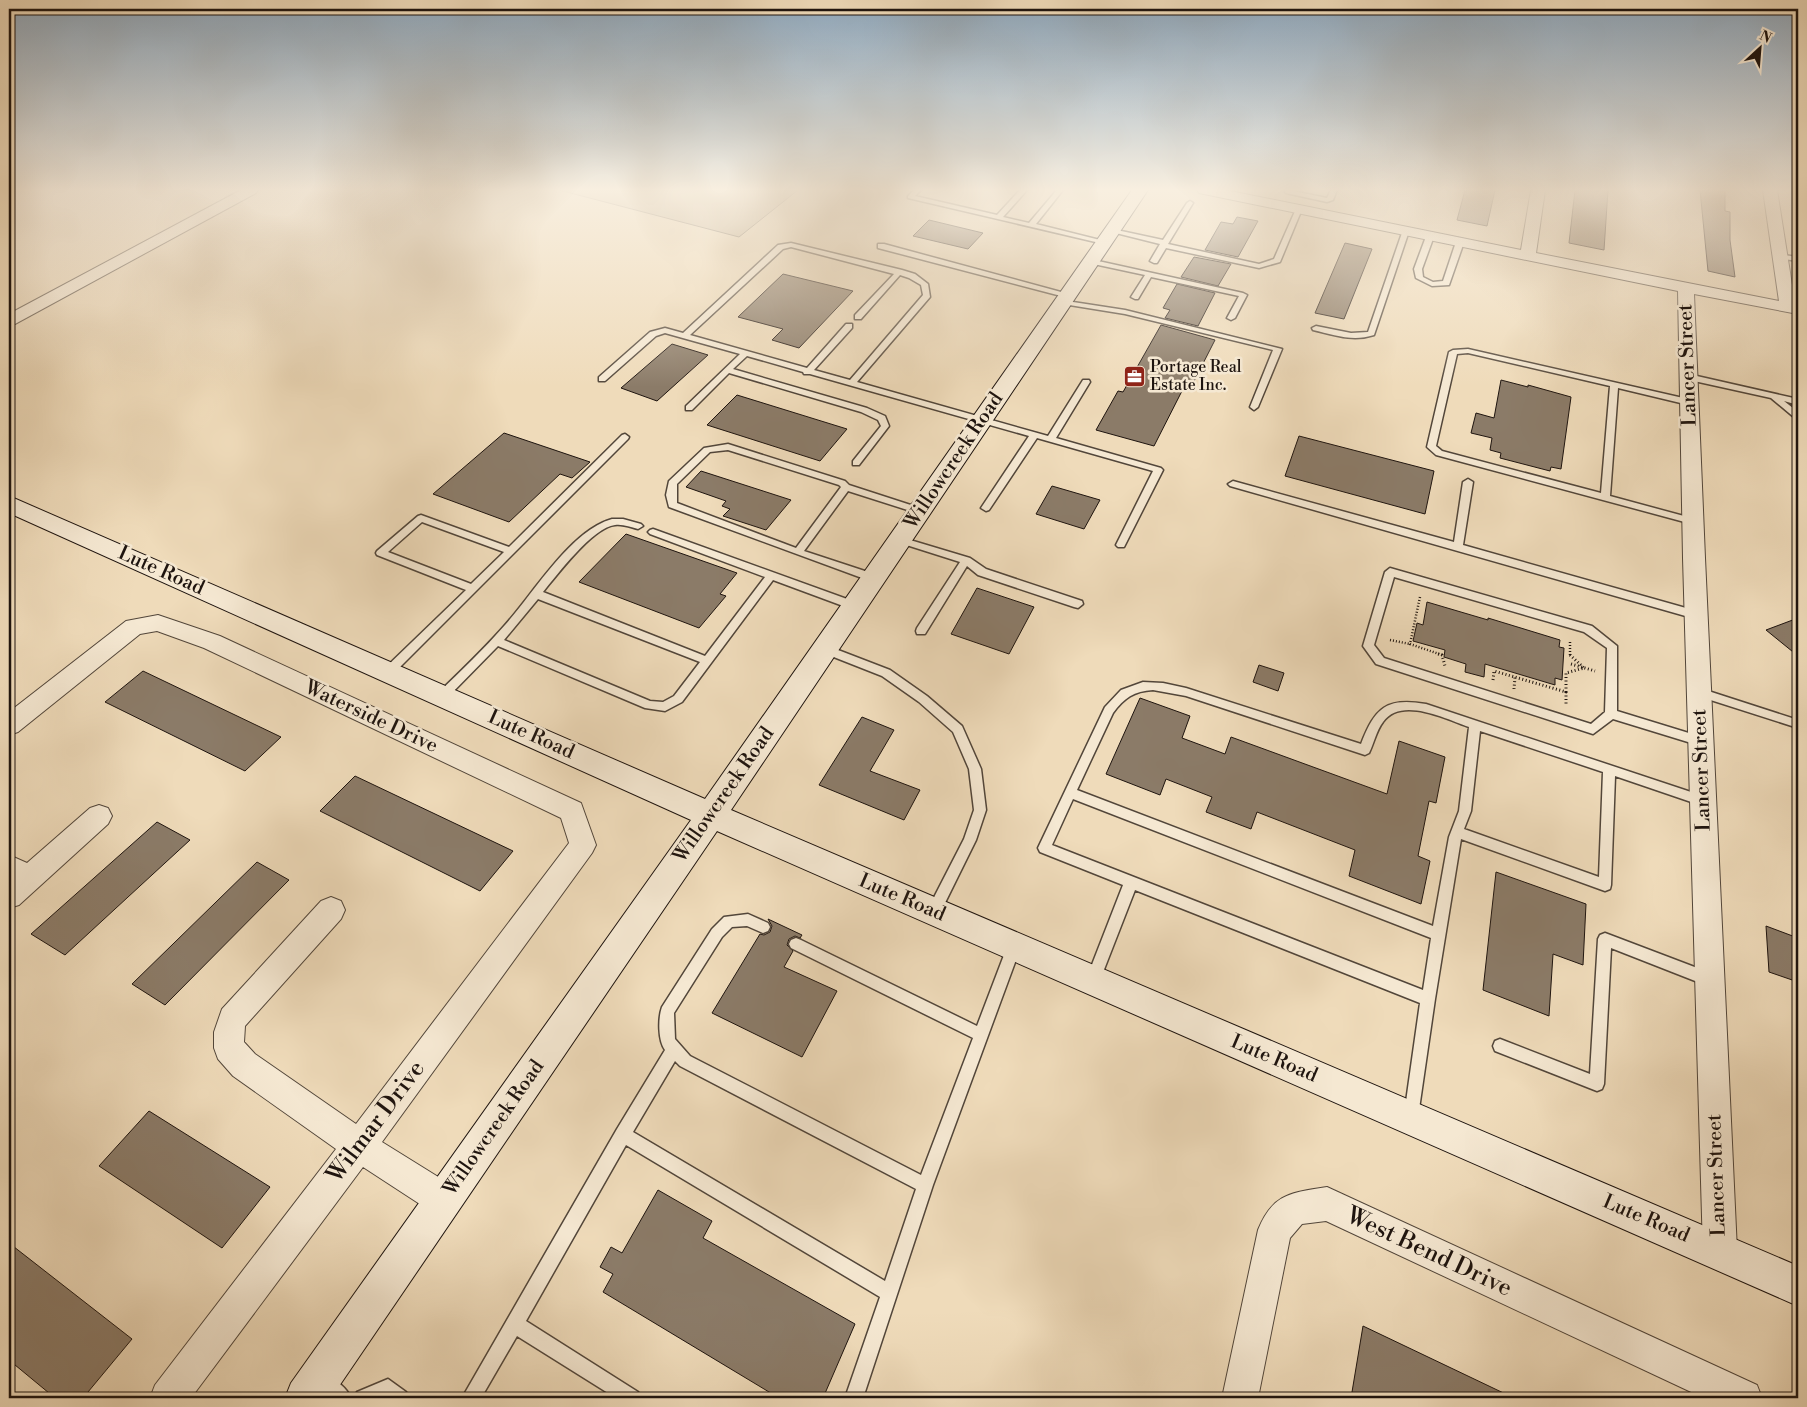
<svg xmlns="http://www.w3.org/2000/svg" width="1807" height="1407" font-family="'Libre Bodoni',serif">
<rect width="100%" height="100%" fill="#efdbba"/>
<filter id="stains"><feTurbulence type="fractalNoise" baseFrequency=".004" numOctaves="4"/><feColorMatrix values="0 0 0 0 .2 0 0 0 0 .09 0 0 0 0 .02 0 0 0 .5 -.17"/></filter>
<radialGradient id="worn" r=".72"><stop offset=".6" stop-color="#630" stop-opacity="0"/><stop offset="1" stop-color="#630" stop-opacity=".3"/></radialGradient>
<path fill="#cbb99d" stroke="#746656" d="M559 190H798L739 237Z"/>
<path fill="#8b7b68" stroke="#1e140f" d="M1465 190H1495L1487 226 1457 220Z
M1575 190H1608L1604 250 1569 243Z
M1700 190H1725V211L1730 212V240L1735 277 1708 271Z
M1237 217 1258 221 1238 257 1205 250 1221 222 1233 224Z
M929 220 958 227 983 233 968 249 913 236Z
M1345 243 1372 249 1344 319 1315 313Z
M1194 257 1231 264 1218 286 1181 277Z
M783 274 853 291 799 348 772 340 783 329 738 317Z
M1177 284 1215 293 1198 326 1165 318 1170 310 1163 308Z
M1161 325 1215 340 1190 389 1184 387 1154 446 1096 430 1118 391 1123 392Z
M672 344 708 355 657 401 621 388Z
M1501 380 1528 387V385L1571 397 1561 469 1551 467 1550 471 1500 458 1501 453 1490 450 1492 438 1471 433 1476 413 1494 418Z
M737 395 847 429 820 461 707 425Z
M504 433 590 462 572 478 560 474 509 522 433 494Z
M1299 436 1434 471 1425 514 1285 476Z
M701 471 791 500 766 530 723 516 730 509 722 506 726 501 686 487Z
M1052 486 1100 500 1084 529 1036 514Z
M626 534 737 573 720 594 726 596 699 628 579 582Z
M977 588 1034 607 1009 654 951 634Z
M1427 602 1488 620V618L1560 640 1559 647 1564 648 1562 680 1555 678V685L1485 664 1484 677 1465 672 1466 664 1444 657 1445 650 1413 641 1417 623 1423 625Z
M1798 618V656L1766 630Z
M1259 665 1284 673 1278 691 1253 682Z
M143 671 281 737 245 771 105 702Z
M1140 698 1190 716 1182 738 1225 754 1231 737 1387 794 1399 741 1445 757 1436 803 1429 801 1418 856 1430 861 1421 904 1349 876 1355 850 1257 812 1251 829 1206 812 1212 797 1166 779 1160 795 1106 774Z
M862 717 894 730 870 771 920 790 904 820 819 785Z
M355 776 513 851 480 891 320 811Z
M157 822 190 840 65 955 31 934Z
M257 862 289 880 165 1005 132 984Z
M1496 872 1586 904 1583 965 1553 954 1549 1016 1483 990Z
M768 919 802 935 800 938 795 936 789 939 787 945 793 951 784 967 837 991 802 1057 712 1013 760 934 764 935 770 932 772 926Z
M1766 926 1798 938V982L1769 972Z
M149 1111 270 1187 222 1248 99 1166Z
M658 1190 712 1221 703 1238 855 1324 823 1398H779L603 1292 613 1274 600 1267 611 1247 622 1253Z
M9 1243 132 1339 83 1398H55L9 1360Z
M1363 1326 1514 1398H1351Z"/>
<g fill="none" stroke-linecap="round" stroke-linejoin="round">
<defs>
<path id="lane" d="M914 190H921L915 196 997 215 1020 190H1027L1003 217 1029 223 1057 190H1063L1036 224 1108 242 1104 244 908 198V196Z
M1288 190 1327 198 1331 190H1337L1333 200 1327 202 1286 193 1285 192Z
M1190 201 1193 203 1168 244 1259 264 1274 259 1296 209 1299 207 1302 209 1280 262 1259 268 1166 248 1157 263H1154L1150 261 1160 244 1108 231 1112 229 1163 240 1187 203Z
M1403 230 1409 231 1374 335C1353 342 1334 335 1313 330L1312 328 1316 326 1351 333 1368 332Z
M1427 234 1434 236 1422 269 1423 277 1433 282 1443 281 1456 242 1460 240 1464 242 1449 285 1432 286 1416 278 1414 269Z
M791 243 902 270 915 274 928 284 930 297 857 382 1048 436 1083 380H1089L1090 382 1056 438 1161 468 1163 470 1124 547H1118L1116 545 1153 471 1037 438 989 510 986 511 981 508 1029 436 810 374H804L803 372 747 356 733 369 867 408 885 416 889 426 859 465H853V461L881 426 878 420 861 412 729 373 692 410H686V406L740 354 665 333 656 336 605 381H599V377L650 332 665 328 683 333 778 245ZM791 247 894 274 855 315V319H861L900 275 909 278 921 285 923 295 850 380 814 370 852 328V324H846L807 368 690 335 783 249Z
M878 244H884L1072 295 1065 297 878 248Z
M1777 254 1798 257V261L1777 258Z
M1089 259 1243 293 1247 295 1235 318 1231 320 1227 318 1239 296 1151 277 1138 299H1135L1131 297 1145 275 1089 263Z
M1060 300 1125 310 1282 349 1258 407 1254 410 1250 407 1273 350 1125 314 1063 304H1060Z
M1468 349 1692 400V404L1689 405 1618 388 1610 496 1695 519 1697 521 1695 523 1692 524 1436 455 1427 447 1449 352 1453 350ZM1468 353 1610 386 1601 493 1442 451 1436 446 1457 354Z
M1688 374 1798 399V405L1784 401 1798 412V419L1795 418 1771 398 1685 379V375Z
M625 434 629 437 628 439 392 675H384L383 672 384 669 466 590 377 555 376 553 377 551 418 516 421 515 509 547 622 435ZM422 522 504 552 471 584 388 552Z
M728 444 845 481 849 485 923 509 925 511 920 514 848 491 804 551 877 575 878 578 877 581 873 582 669 507 666 495 669 481 704 448ZM728 450 839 485 841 487 796 548 677 503V484L710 452Z
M1468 479 1473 482 1463 545 1700 612 1701 615 1700 618 1696 619 1230 486 1228 484 1233 481 1454 542 1463 482Z
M612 519H623L641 524 643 526 638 529C630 527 623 524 615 525 593 527 557 575 543 592L705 656 765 577 650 534 648 532 650 530 653 529 858 603 859 606 854 610 773 580 682 702 665 711 645 708 498 646 446 699H438L436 696 438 693C461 671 484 649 505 625 533 594 571 530 612 519ZM538 599 700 662 674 696 663 702 650 701 504 640Z
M900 537 970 558 986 569 1082 601 1083 604 1078 608 1074 607 978 575 967 566 925 634H917L916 631 917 628 960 562 897 542 895 540 897 538Z
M1390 568 1592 626 1617 646V711L1705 738 1707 741 1705 744 1701 746 1613 719 1593 734 1376 664 1363 646 1385 572ZM1394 577 1584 632 1607 648 1605 712 1591 724 1384 658 1374 645Z
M825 645 890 670 927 696 962 726 981 769 986 810 976 840 939 915 934 917 929 915 927 911 964 839 974 810 969 769 953 732 919 702 882 676 821 652 820 649 821 646Z
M1143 682 1163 683 1186 688 1361 744C1375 708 1386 697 1426 704L1703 796 1707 797 1709 801 1707 805 1703 806 1615 776 1611 885 1610 889 1605 891 1461 839 1435 999 1418 1116 1416 1121 1411 1123 1406 1121 1404 1116 1420 1003 1135 890 1098 985 1093 987 1088 985 1086 980 1123 885 1040 852 1038 848 1105 707 1121 690ZM1153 690 1186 696 1365 755 1369 753C1374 743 1376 731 1383 722 1401 696 1446 719 1469 727L1459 811 1449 837 1433 926 1077 790 1113 713C1124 698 1134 691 1153 690ZM1480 731 1603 772 1599 877 1464 829 1471 811ZM1073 799 1431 938 1423 990 1052 845Z
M1699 688 1798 720V728L1695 695 1693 692 1695 689Z
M748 914 768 923 770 927 768 931 763 933 747 926 732 927 722 937 674 1013 675 1039 690 1056 921 1175 973 1038 791 948 789 944 791 940 796 938 801 940 977 1026 1009 942 1014 940 1019 942 1021 946 933 1185 863 1398H845L880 1297 626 1145 526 1321 638 1392 641 1398H616L517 1336 481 1398H462L617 1129 665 1050C658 1041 658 1018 662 1007L712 929 724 917ZM675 1061 680 1066 916 1189 885 1281 633 1132Z
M1605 933 1713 974 1715 979 1713 984 1708 986 1611 948 1604 1084 1602 1089 1597 1091 1495 1051 1493 1046 1495 1041 1500 1039 1590 1074 1598 939 1600 935Z
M325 1374C335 1379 347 1388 351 1398H329L319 1389 316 1383 319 1377Z
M388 1379 406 1392 409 1398H354L357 1392Z"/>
<path id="street" d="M241 190H258L256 193 15 324 9 325V314Z
M1197 190H1225L1521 250 1531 190H1545L1536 253 1779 301 1763 190H1777L1795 304H1798V314L1694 294 1705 558 1737 1251 1732 1263 1720 1268 1708 1263 1703 1251 1683 558 1678 291 1204 194 1199 193Z
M158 615 220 636 581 803 596 845 592 853 382 1142 456 1188 461 1200 456 1212 444 1217 432 1212 363 1167 191 1398H150L155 1385 336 1149 233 1076 218 1059 214 1048V1032L222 1009 321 901 331 897 341 901 345 910 341 919 245 1026 244 1042 255 1054 356 1124 569 843 561 818 204 648 157 631 140 634 18 732 9 735V712L126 621Z
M99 805 108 808 112 816 108 824 19 905 9 908V855L27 863 90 808Z
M1327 1187 1757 1385 1762 1398H1704L1326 1221 1302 1224 1290 1238 1258 1398H1222L1258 1230C1273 1193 1291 1193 1327 1187Z"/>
<path id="secondary" d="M1132 190H1148L731 810 1798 1266V1306L717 831 331 1398H285L291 1383 691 820 9 513V496L705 799Z"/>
</defs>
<use href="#lane" stroke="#52463a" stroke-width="3"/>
<use href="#street" stroke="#52463a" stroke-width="2"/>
<use href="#secondary" stroke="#1e140f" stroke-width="2"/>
<path stroke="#1e140f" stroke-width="2.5" stroke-dasharray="1 2" stroke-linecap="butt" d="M1420 597 1410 644 1442 655
M1390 640 1410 644
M1570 642V655"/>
<path stroke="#1e140f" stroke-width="3" stroke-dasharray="1 2.5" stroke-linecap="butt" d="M1438 654 1442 655 1445 666
M1571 664 1595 671
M1493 680 1494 671 1566 692V673L1584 668 1569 654
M1514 689 1515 677
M1566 692V704"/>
<use href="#lane" fill="#f5e8d2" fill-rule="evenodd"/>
<use href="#street" fill="#f5e8d2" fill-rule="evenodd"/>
<use href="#secondary" fill="#f5e8d2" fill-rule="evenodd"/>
</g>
<linearGradient id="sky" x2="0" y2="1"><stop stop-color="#8ea8be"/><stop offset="0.49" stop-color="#f8efe0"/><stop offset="1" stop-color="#f8efe0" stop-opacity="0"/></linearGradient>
<rect width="1807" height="387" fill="url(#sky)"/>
<defs>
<symbol id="office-square" viewBox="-11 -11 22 22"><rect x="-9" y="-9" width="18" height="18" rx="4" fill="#8f2418" stroke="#f5e8d2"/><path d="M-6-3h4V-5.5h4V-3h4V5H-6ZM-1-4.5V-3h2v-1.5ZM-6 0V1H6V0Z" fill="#fff"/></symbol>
</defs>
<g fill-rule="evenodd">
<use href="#office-square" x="1122" y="364" width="25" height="25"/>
</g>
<g text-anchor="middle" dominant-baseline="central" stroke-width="5" stroke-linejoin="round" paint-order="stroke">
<g font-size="16" fill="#1e140f" stroke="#f5e8d2" text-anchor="start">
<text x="1150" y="367">Portage Real<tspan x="1150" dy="18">Estate Inc.</tspan></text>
</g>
<g font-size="20" fill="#1e140f" stroke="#f5e8d2">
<text transform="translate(1688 365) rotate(-92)">Lancer Street</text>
<text transform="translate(954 461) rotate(-56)">Willowcreek Road</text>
<text transform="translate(161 571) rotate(24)">Lute Road</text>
<text transform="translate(371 717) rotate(25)">Waterside Drive</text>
<text transform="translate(531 735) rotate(24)">Lute Road</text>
<text transform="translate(1702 770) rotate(-92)">Lancer Street</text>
<text transform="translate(724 795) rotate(-55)">Willowcreek Road</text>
<text transform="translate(902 898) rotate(23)">Lute Road</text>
<text transform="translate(1274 1059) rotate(23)">Lute Road</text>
<text transform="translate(494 1128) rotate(-55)">Willowcreek Road</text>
<text transform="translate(1717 1175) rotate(-92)">Lancer Street</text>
<text transform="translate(1646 1219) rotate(23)">Lute Road</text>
</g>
<g font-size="24" fill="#1e140f" stroke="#f5e8d2">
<text transform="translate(376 1122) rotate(-53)">Wilmar Drive</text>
<text transform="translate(1429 1252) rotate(25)">West Bend Drive</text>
</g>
</g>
<rect width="1807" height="1407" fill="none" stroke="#efdbba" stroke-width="30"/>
<rect x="10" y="10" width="1787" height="1387" fill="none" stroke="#1e140f" stroke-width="2.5"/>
<rect x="15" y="15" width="1777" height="1377" fill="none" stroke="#1e140f"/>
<g transform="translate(1760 48) rotate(26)" stroke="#f5e8d2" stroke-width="4" paint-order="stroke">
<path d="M0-4L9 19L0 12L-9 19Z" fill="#1e140f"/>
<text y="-8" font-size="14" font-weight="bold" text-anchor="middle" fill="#1e140f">N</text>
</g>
<rect width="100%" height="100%" filter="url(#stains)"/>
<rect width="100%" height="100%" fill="url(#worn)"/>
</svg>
